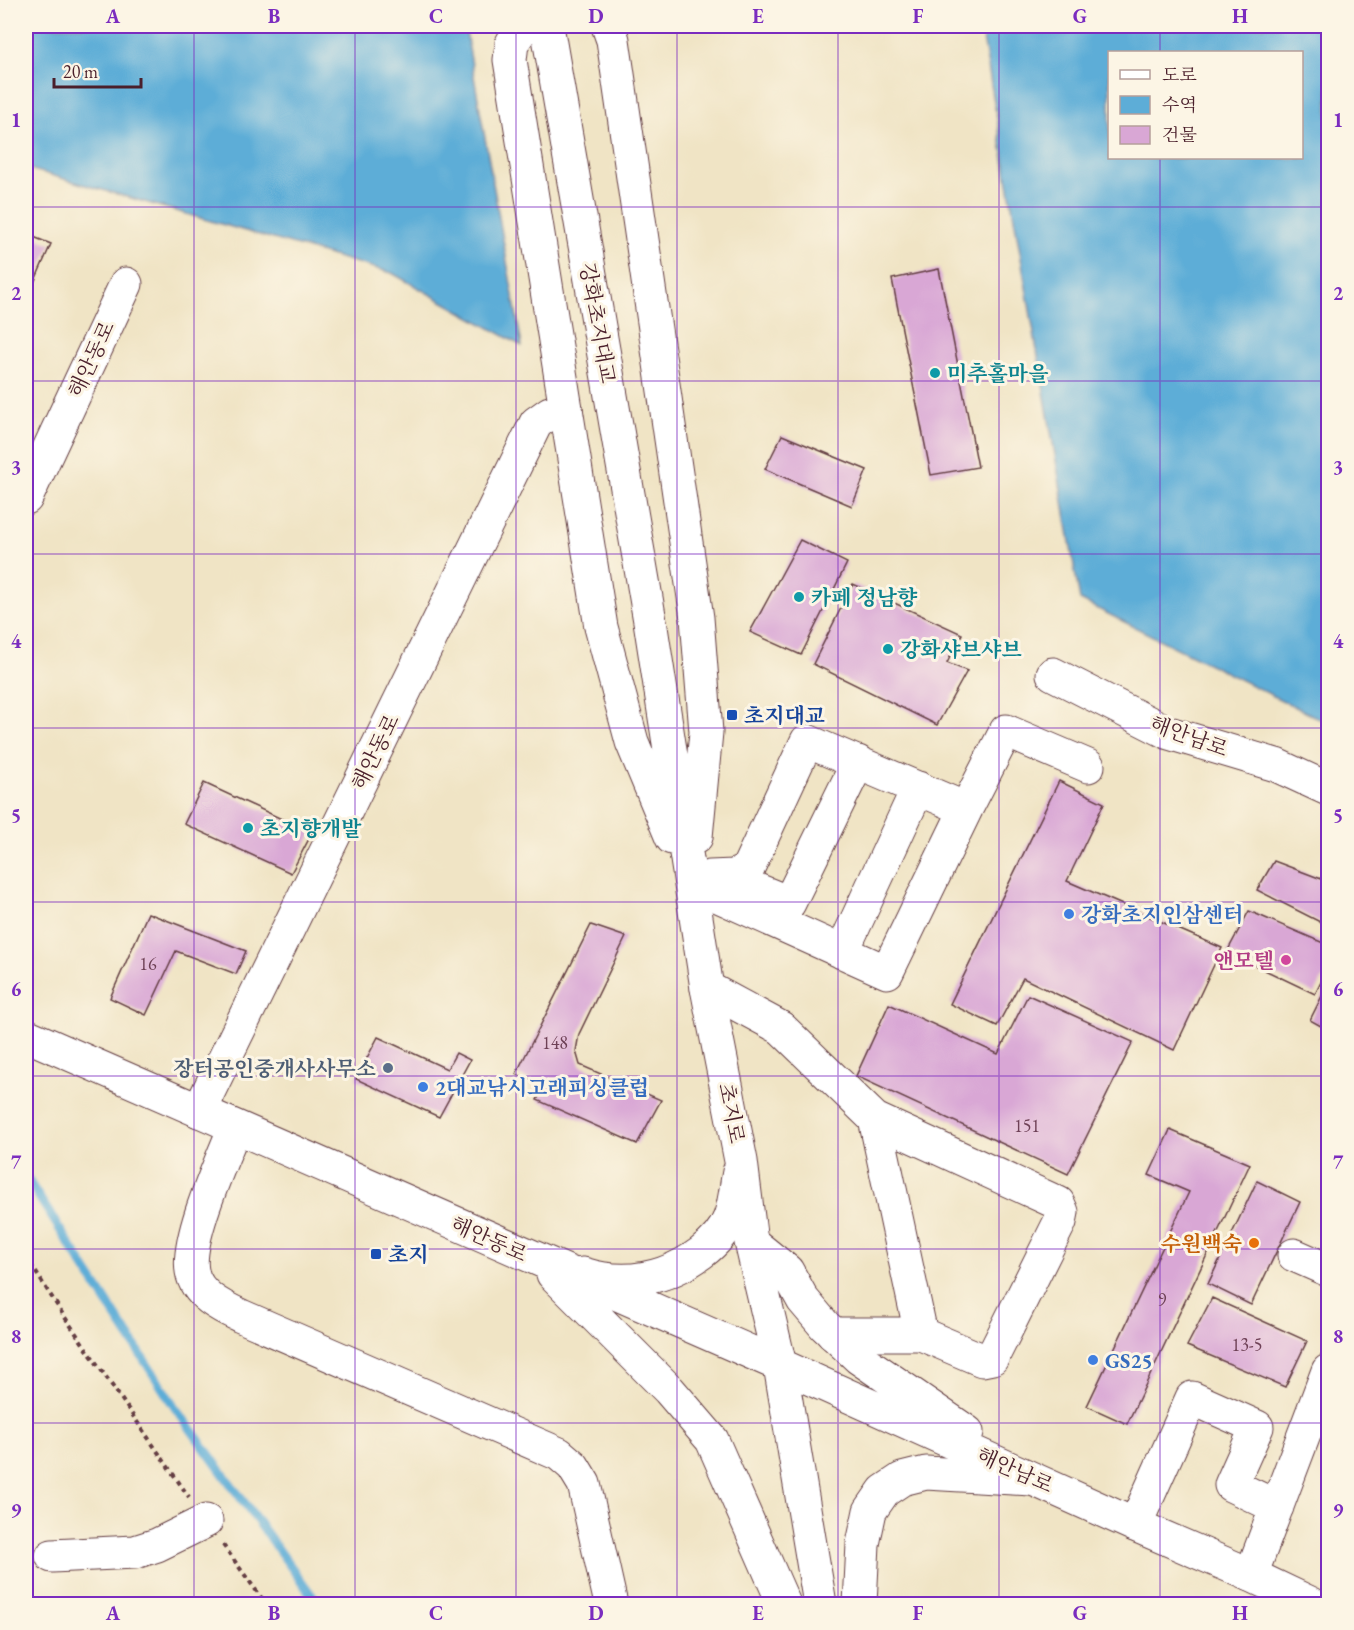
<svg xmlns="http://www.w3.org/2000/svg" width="1354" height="1630" font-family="'EB Garamond','Noto Serif KR',serif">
<rect width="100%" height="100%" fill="#fcf5e5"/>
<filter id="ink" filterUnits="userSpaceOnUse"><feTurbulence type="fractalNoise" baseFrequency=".0167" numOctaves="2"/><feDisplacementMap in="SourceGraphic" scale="12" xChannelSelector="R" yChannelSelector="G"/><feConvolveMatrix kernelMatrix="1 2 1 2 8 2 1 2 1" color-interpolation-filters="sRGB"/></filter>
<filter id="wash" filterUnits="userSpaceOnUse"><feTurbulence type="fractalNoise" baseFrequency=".008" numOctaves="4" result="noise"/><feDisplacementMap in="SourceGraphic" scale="24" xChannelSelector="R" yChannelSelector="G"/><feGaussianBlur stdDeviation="1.35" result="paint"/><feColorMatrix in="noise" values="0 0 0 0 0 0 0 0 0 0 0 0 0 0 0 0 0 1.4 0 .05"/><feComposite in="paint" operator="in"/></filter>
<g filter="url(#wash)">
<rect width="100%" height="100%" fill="#f0e4c5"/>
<path fill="#5dadd7" stroke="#546681" stroke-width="1.5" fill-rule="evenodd" d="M26 26H465L522 346 392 273 26 168Z
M981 26H1328V723L1080 600ZM1110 52H1302V158H1110Z"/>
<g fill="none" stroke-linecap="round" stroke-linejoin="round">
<path stroke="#5dadd7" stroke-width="9" d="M26 1177 174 1406 318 1604"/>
</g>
<g id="blocks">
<path fill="#d9a7d5" d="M26 234 51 244 26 301Z
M939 269 978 467 931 475 892 279Z
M782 435 867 470 852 506 765 469Z
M800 540 847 563 801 655 750 632Z
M853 584 962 634 947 663 967 671 937 725 813 664Z
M1059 781 1104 803 1067 881 1222 948 1174 1050 1023 978 997 1026 950 1004Z
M204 783 312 833 291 873 184 824Z
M1274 861 1324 880 1328 883V926L1257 890Z
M1249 911 1328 945V968L1315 994 1227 952Z
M148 913 246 951 236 974 176 951 146 1015 110 998Z
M591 925 626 937 579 1034 576 1051 580 1065 661 1100 637 1144 537 1100 545 1086 516 1074Z
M1328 984V1030L1310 1020Z
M1028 995 1133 1042 1068 1174 856 1076 889 1004 998 1054Z
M378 1037 447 1069 456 1053 470 1060 439 1117 356 1079Z
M1170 1130 1250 1164 1127 1424 1087 1406 1189 1192 1149 1175Z
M1257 1181 1300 1202 1251 1305 1208 1284Z
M1212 1298 1307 1341 1285 1387 1187 1346Z"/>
</g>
</g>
<g filter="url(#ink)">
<use href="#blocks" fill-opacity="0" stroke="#633d42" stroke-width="1.5"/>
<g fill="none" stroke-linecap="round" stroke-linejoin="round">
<defs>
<path id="minor" d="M26 498 126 284
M1053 674 1169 733 1276 765 1328 789
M807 741 966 809 887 972 692 884 710 877 734 876 747 870Z
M966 809 1006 731 1088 766
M750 887 789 903 858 762
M842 952 918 788
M707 988 781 1028 875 1119 1058 1203 1062 1212 1060 1222 992 1358 982 1360 921 1334H833
M199 1111 536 423 550 413 566 409
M875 1119 921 1334
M235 1127C222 1160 186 1238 192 1271 196 1295 222 1307 241 1316L559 1454 573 1466 584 1484 611 1604
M1294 1255 1328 1270
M583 1274C625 1287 666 1279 701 1253 713 1244 725 1231 730 1217 735 1203 736 1186 739 1172
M1135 1525 1192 1398 1257 1427 1231 1485 1277 1507
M52 1556 135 1552 157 1545 206 1521
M1251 1575 1328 1371
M860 1604 863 1544 870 1511 884 1491 902 1479 926 1473 1032 1479"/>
<path id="major" d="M524 26 512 43 510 60 601 627 632 742 672 838
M547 26 650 621 707 988 741 1161 751 1242 780 1365 820 1604
M608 26 613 40 697 618 706 732 696 837
M26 1035 780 1365 1135 1525 1251 1575 1312 1604
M751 1242 787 1271 803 1300 825 1326 859 1358 967 1432
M553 1274 669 1390 712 1440 784 1604"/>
</defs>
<use href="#minor" stroke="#633d42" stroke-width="35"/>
<use href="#major" stroke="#633d42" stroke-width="35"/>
<path stroke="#633d42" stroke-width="4" stroke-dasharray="4.5 4.5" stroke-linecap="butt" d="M26 1257 64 1316 189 1497
M223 1545 266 1604"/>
<use href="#minor" stroke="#fff" stroke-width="33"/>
<use href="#major" stroke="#fff" stroke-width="33"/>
</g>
</g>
<path fill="none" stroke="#7b2cbf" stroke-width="1.5" stroke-opacity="0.55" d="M194 26V1604M355 26V1604M516 26V1604M677 26V1604M838 26V1604M999 26V1604M1160 26V52M1160 158V1604M26 207H1328M26 381H1328M26 554H1328M26 728H1328M26 902H1328M26 1076H1328M26 1249H1328M26 1423H1328"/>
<g fill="#0f9aa8" stroke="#fcf5e5" stroke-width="2">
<circle cx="935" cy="373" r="6"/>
<circle cx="799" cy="597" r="6"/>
<circle cx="888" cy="649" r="6"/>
<circle cx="248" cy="828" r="6"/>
</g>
<g fill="#1a4fb4" stroke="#fcf5e5" stroke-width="2">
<rect x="726" y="709" width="12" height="12" rx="3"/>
<rect x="370" y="1248" width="12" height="12" rx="3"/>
</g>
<g fill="#3f7fe0" stroke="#fcf5e5" stroke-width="2">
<circle cx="1069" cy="914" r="6"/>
<circle cx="423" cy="1087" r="6"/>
<circle cx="1093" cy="1360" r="6"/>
</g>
<circle fill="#d1479c" stroke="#fcf5e5" stroke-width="2" cx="1286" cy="960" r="6"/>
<circle fill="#5c6f8a" stroke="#fcf5e5" stroke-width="2" cx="388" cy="1068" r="6"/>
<circle fill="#e8710a" stroke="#fcf5e5" stroke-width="2" cx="1254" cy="1243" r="6"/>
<g text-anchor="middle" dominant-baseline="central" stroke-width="6" stroke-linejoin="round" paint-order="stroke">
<g font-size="18" fill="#6e4156">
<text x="148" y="963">16</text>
<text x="555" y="1042">148</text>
<text x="1027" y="1125">151</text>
<text x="1162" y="1299">9</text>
<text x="1247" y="1344">13-5</text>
</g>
<g font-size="21" fill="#4a1f2b" stroke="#fcf5e5">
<text transform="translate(598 323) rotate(80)">강화초지대교</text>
<text transform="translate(91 359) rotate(-65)">해안동로</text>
<text transform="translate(1189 736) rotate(20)">해안남로</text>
<text transform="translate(375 752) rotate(-64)">해안동로</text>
<text transform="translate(732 1113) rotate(79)">초지로</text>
<text transform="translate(489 1239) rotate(24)">해안동로</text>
<text transform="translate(1015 1470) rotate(24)">해안남로</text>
</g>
<g font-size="21" font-weight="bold" fill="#0d838f" stroke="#fcf5e5" text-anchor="start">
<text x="947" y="373">미추홀마을</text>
<text x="811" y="597">카페 정남향</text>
<text x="900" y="649">강화샤브샤브</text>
<text x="260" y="828">초지향개발</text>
</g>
<g font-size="21" font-weight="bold" fill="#164399" stroke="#fcf5e5" text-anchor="start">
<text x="744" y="715">초지대교</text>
<text x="388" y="1254">초지</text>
</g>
<g font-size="21" font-weight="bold" fill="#366cbe" stroke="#fcf5e5" text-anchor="start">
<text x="1081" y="914">강화초지인삼센터</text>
<text x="435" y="1087">2대교낚시고래피싱클럽</text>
<text x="1105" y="1360">GS25</text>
</g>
<g font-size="21" font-weight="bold" fill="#b23c85" stroke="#fcf5e5" text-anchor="end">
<text x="1274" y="960">앤모텔</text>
</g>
<g font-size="21" font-weight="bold" fill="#4e5e75" stroke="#fcf5e5" text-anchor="end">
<text x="376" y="1068">장터공인중개사사무소</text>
</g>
<g font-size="21" font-weight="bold" fill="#c56008" stroke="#fcf5e5" text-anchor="end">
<text x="1242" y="1243">수원백숙</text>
</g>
</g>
<rect width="1354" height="1630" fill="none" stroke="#fcf5e5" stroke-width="66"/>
<rect x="1108" y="51" width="195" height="108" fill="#fcf5e5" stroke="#b59f9b" stroke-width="1.5"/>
<rect x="1120" y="70" width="30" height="9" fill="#ffffff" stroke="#b59f9b" stroke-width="1.5"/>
<text x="1162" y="81" font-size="18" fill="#4a1f2b">도로</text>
<rect x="1120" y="96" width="30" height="18" fill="#5dadd7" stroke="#b59f9b" stroke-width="1.5"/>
<text x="1162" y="111" font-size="18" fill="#4a1f2b">수역</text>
<rect x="1120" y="126" width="30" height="18" fill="#d9a7d5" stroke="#b59f9b" stroke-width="1.5"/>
<text x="1162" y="141" font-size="18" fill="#4a1f2b">건물</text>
<path d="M54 78v9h87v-9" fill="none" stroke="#4a1f2b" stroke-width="3"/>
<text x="63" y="78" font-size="18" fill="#4a1f2b" stroke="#fcf5e5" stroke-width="4.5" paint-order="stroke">20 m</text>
<rect x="33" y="33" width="1288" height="1564" fill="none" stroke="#7b2cbf" stroke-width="2"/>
<g font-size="20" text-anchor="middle" font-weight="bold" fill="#7b2cbf">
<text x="113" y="23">A</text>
<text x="274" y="23">B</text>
<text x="436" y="23">C</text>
<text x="596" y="23">D</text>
<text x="758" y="23">E</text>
<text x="918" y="23">F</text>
<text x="1080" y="23">G</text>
<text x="1240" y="23">H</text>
<text x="16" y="127">1</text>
<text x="1338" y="127">1</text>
<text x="16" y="300">2</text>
<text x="1338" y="300">2</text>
<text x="16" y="474">3</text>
<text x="1338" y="474">3</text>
<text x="16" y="648">4</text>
<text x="1338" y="648">4</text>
<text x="16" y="822">5</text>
<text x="1338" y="822">5</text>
<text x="16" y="996">6</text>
<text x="1338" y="996">6</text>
<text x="16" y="1169">7</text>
<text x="1338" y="1169">7</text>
<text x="16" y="1343">8</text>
<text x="1338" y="1343">8</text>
<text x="16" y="1517">9</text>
<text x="1338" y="1517">9</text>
<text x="113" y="1620">A</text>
<text x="274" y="1620">B</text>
<text x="436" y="1620">C</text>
<text x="596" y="1620">D</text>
<text x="758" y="1620">E</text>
<text x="918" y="1620">F</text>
<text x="1080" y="1620">G</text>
<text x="1240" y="1620">H</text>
</g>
</svg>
